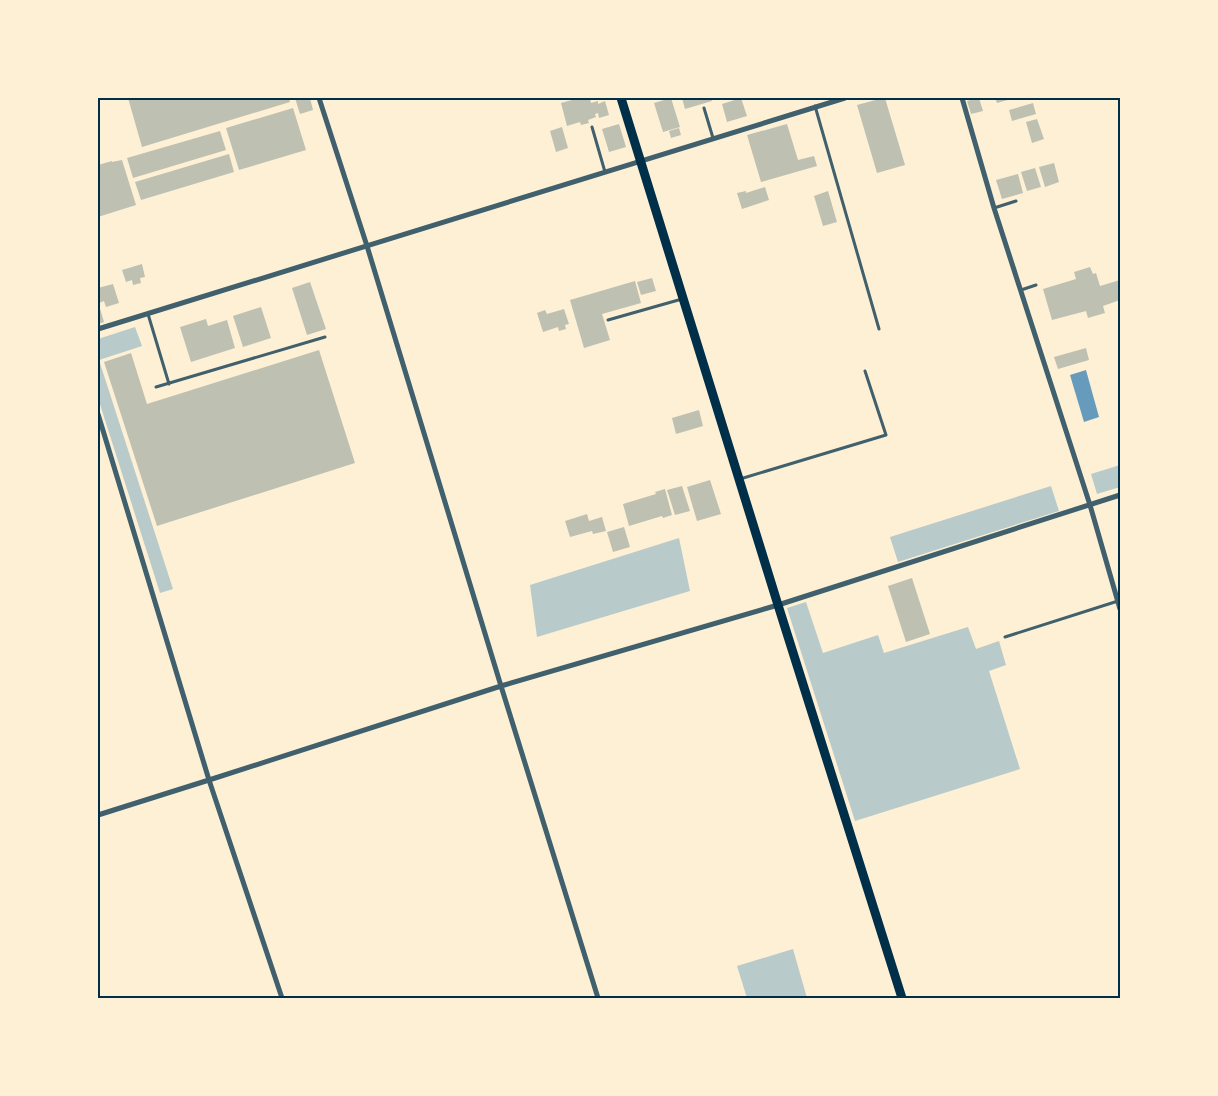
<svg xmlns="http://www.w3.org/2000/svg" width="1218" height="1096" font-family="Barlow,sans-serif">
<rect width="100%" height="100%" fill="#fdf0d5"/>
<path fill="#b9caca" d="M135 327 142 346 99 360 173 589 160 593 98 398V339Z
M1120 465V487L1097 494 1091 474Z
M1051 486 1059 511 898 562 890 537Z
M679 538 690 591 537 637 530 585Z
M806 602 823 653 878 635 884 653 968 627 976 649 999 641 1006 665 989 671 1020 769 855 821 787 608Z
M793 949 807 998H747L737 966Z"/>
<path fill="#669bbc" d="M1086 370 1099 417 1084 422 1070 375Z"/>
<path fill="#bec0b2" d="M128 98H289L290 102 142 147Z
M295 98H310L313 110 300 114Z
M579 98H590L591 103 598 101V104L605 101 609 115 599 118 598 113 595 114 596 117 588 120 589 123 581 125 580 122 567 126 561 103Z
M671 98 680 127 663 132 654 103Z
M682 98H711L712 101 685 109Z
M741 98 747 116 727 122 722 104Z
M883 98H885L905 165 877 173 857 105Z
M977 98H979L983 111 971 114 967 101Z
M995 98H1015L997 103Z
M1033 103 1036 114 1012 121 1009 110Z
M293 108 306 150 239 170 226 128Z
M1037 119 1044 139 1032 143 1026 122Z
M619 124 626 147 609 152 602 129Z
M787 124 798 160 814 156 817 166 761 182 747 135Z
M562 127 568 148 556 152 550 131Z
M679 128 681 135 671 138 669 131Z
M220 131 226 150 133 178 127 158Z
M229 154 234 172 141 200 135 182Z
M122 160 136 205 98 217V165L112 161V162Z
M1054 163 1059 182 1045 187 1039 167Z
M1035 168 1041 187 1027 191 1021 172Z
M1018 174 1023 193 1002 199 996 180Z
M765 187 769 200 742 209 737 193 746 191V193Z
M828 191 837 222 823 226 814 196Z
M142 264 145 277 140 278 141 283 133 285 132 280 126 282 122 270Z
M1090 267 1093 274 1096 273 1100 286 1120 280V300L1103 306 1105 313 1088 318 1086 311 1052 320 1043 289 1076 279 1074 272Z
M652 278 656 291 641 295 637 282Z
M635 281 641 303 602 314 610 340 584 348 570 300Z
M310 282 326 329 307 335 292 288Z
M113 284 119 303 106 307 104 301 99 303 98 298V288Z
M98 302 104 322 98 324Z
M261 307 271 338 243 347 233 316Z
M564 309 569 324 565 325 566 329 559 331 558 327 543 332 537 313 545 310 547 314Z
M206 319 208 326 227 320 235 348 191 362 180 327Z
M1086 348 1089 360 1058 369 1054 357Z
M319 350 355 463 157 526 104 362 131 353 147 404Z
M699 410 703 426 676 434 672 418Z
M710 480 721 514 697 521 687 487Z
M682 486 690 511 675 515 667 490Z
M665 489 672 515 663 518 662 516 629 526 623 504 656 494 655 492Z
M587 514 589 521 602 517 606 531 593 534 592 531 570 537 565 521Z
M624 527 630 547 613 552 607 532Z
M912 578 930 634 906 642 888 586Z"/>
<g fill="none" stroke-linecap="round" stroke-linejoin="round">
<path stroke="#3f606c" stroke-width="3" d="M815 106 879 329
M704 108 713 138
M592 127 605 172
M994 208 1016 201
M1021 290 1036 285
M148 314 169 384
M608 320 682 299
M156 387 325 337
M740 479 886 435 865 371
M1005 637 1118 601"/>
<path stroke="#3f606c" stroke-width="5" d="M319 98 367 246 501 686 598 998
M962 98 994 208 1090 505 1120 609
M98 329 845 98
M98 414 209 780 282 998
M98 815 209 780 501 686 778 605 1120 495"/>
<path stroke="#003049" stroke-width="9" d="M621 98 778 605 902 998"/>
</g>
<rect width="1218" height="1096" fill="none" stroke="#fdf0d5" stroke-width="198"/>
<rect x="99" y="99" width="1020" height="898" fill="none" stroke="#003049" stroke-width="2"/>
</svg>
